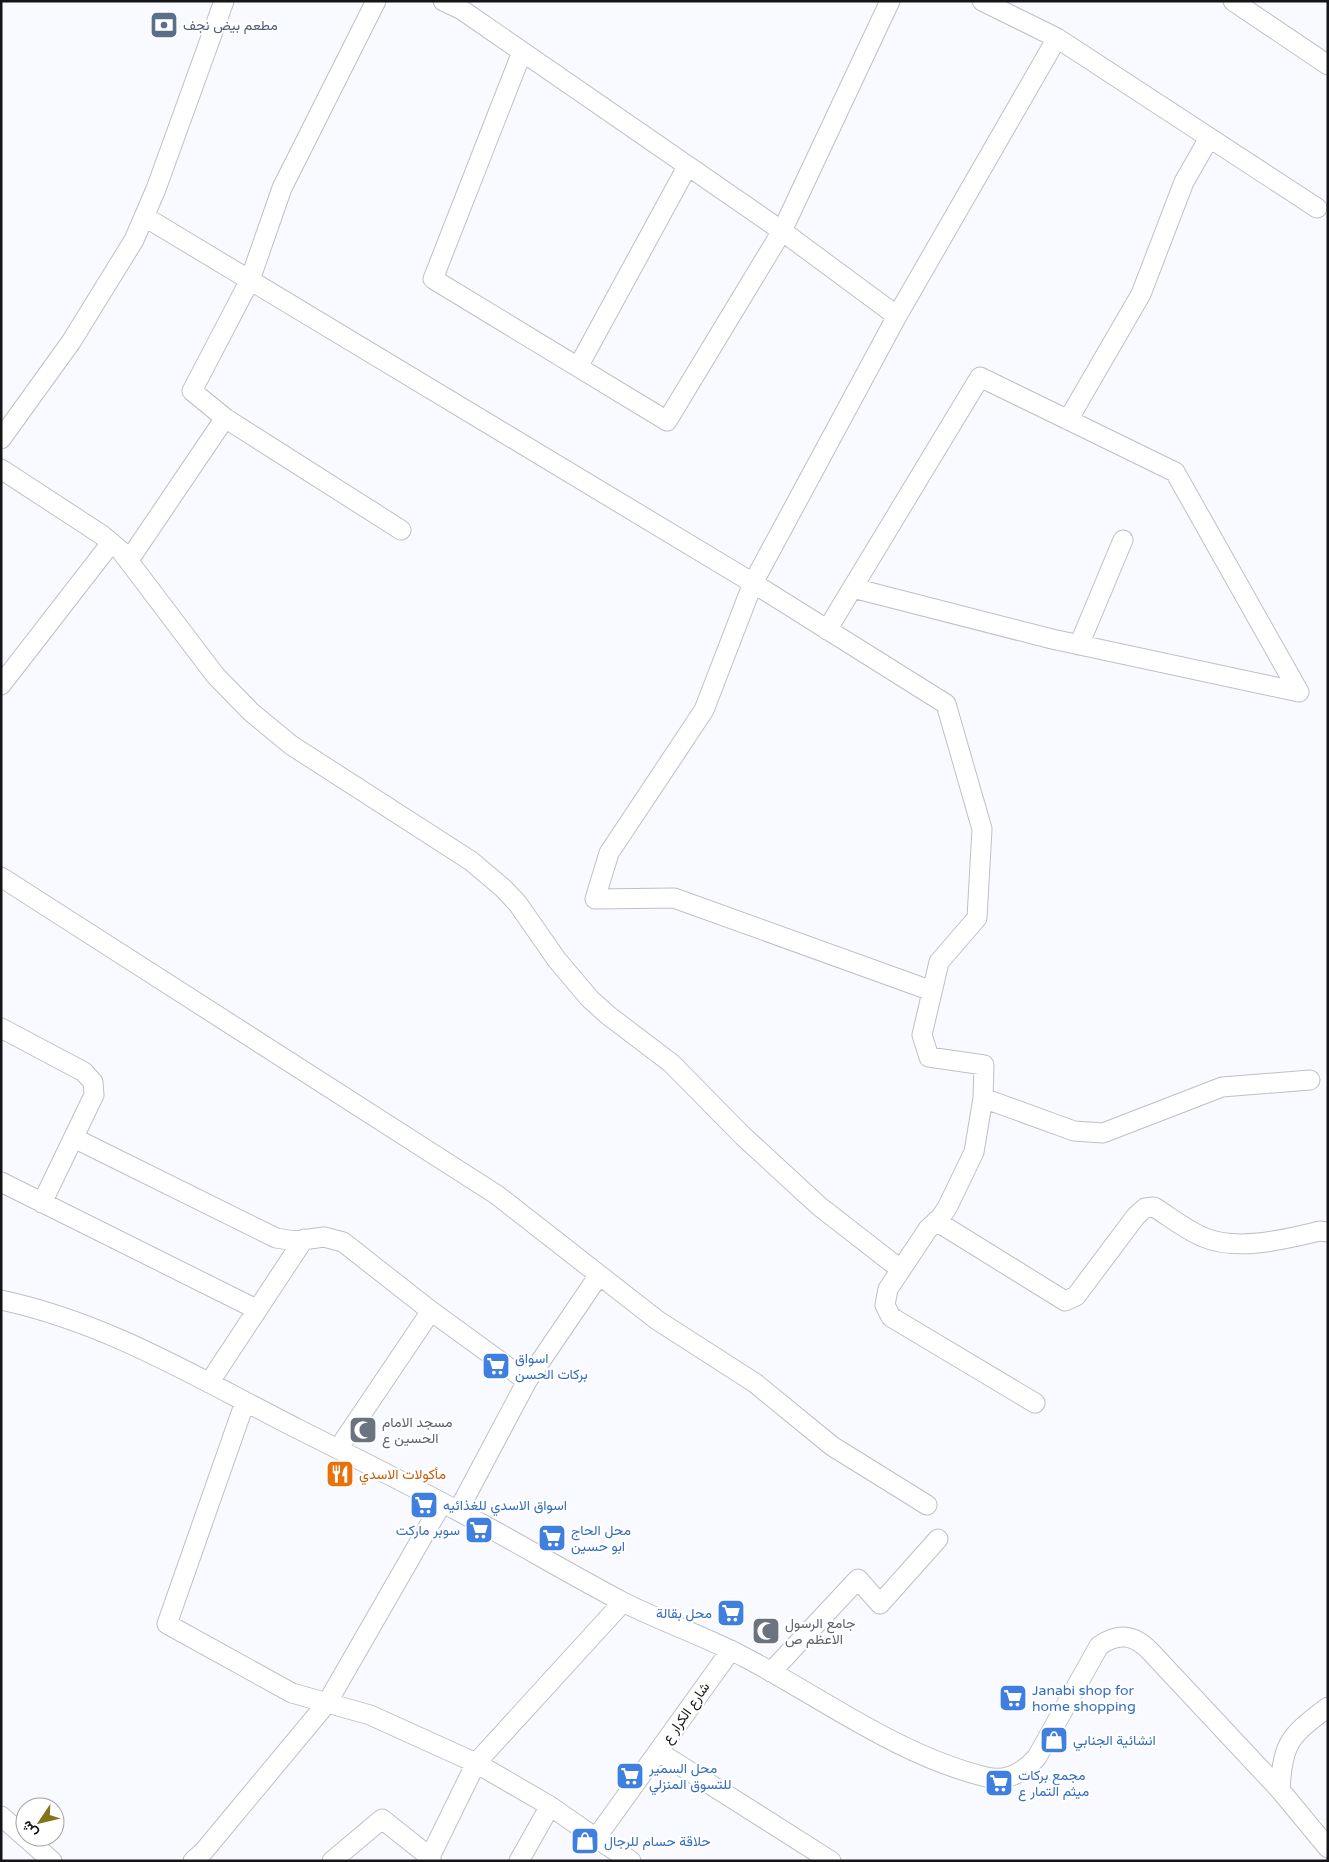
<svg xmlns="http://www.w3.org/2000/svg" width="1329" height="1862" font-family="'Varela Round',Vazirmatn,sans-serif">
<rect width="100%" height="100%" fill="#f9faff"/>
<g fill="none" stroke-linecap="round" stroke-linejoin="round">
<defs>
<path id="minor" d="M443 1 462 10 782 231 897 316
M1233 1 1328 65
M1057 38 1317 208
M522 52 433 279 667 421 782 231 890 1
M145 217 753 583 897 316 1057 38 982 1
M578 367 687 167
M225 418 401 530
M1068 420 1141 294 1184 182 1209 138
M1 439 71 342 134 240 156 189 224 1
M1 469 102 535 121 551 215 675 251 712 291 745 471 861 503 888 518 904 557 960 590 999 609 1016 671 1063 743 1136 819 1206 900 1269
M129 560 225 418 192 391 250 280 282 188 376 1
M853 588 1052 639 1299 692
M827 630 980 377 1175 472 1299 692
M1079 645 1123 540
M1 685 111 543
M1 877 497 1195 657 1320 755 1383 832 1446 927 1505
M932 991 674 898 595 899 609 853 704 710 753 583 946 704 982 829 977 918 939 962 922 1035 929 1057 984 1065 983 1098 974 1152 947 1208 940 1218 928 1229 888 1289 885 1305 891 1317 1035 1403
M1 1028 84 1072 93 1082 94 1095 42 1203
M983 1098 1074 1131 1103 1133 1222 1087 1310 1080
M74 1138 276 1238 295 1241 324 1237 343 1242 431 1311 527 1381
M1 1182 256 1309
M936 1221 1065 1301 1076 1296 1136 1216 1145 1208 1154 1207C1170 1217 1186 1230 1203 1237 1237 1252 1286 1239 1320 1231L1328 1232
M1 1300C109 1323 201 1380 298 1429 352 1456 406 1483 458 1511 513 1540 566 1572 621 1601 662 1622 707 1637 748 1659 825 1700 900 1756 986 1777 1007 1782 1024 1772 1037 1757L1099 1646C1117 1633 1133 1634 1149 1650L1280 1790 1328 1848
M209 1383 304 1239
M245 1402 167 1624 292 1693 370 1715 476 1763 550 1806 596 1838
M338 1449 431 1311
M458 1511 527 1381 599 1275
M771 1672 858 1579 880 1604 938 1539
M659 1752 831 1861
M1280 1790C1283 1741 1290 1736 1328 1707
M1 1816 25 1837
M25 1837 52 1861
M193 1861 204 1851 327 1703 442 1503
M332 1861 382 1819 431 1858
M428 1861 476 1763 623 1602
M519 1861 550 1806
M631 1861 596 1838 731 1650"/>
</defs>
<use href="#minor" stroke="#bec0c5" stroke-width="21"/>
<use href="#minor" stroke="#fff" stroke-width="19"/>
</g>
<defs>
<symbol id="bank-square" viewBox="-11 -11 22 22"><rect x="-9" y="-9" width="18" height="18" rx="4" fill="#5c6f8a" stroke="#fff"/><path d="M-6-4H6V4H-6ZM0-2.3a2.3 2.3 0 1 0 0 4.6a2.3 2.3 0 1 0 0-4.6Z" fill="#fff"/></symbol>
<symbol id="supermarket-square" viewBox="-11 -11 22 22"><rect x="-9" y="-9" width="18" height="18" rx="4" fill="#3f7fe0" stroke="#fff"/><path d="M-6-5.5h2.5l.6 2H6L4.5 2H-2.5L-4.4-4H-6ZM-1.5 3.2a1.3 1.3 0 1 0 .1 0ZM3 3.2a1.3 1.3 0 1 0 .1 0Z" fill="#fff"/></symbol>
<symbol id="mosque-square" viewBox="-11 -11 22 22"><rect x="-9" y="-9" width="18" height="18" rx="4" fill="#6b7280" stroke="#fff"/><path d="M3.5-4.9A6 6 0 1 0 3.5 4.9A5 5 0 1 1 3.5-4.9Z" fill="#fff"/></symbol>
<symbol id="restaurant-square" viewBox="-11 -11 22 22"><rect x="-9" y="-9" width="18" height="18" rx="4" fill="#e8710a" stroke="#fff"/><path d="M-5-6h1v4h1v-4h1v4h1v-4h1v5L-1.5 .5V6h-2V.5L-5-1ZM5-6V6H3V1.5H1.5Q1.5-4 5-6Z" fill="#fff"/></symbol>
<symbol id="shop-square" viewBox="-11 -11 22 22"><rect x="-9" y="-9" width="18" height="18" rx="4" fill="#3f7fe0" stroke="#fff"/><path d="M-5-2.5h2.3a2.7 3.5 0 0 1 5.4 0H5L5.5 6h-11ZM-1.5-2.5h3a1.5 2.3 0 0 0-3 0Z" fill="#fff"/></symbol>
</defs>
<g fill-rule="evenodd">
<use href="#bank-square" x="148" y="9" width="32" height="32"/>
<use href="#supermarket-square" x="480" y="1350" width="32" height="32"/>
<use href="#mosque-square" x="347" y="1414" width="32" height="32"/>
<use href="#restaurant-square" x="324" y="1458" width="32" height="32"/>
<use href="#supermarket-square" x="408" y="1489" width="32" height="32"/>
<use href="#supermarket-square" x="463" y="1514" width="32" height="32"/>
<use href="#supermarket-square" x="536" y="1522" width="32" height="32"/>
<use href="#supermarket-square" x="715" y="1597" width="32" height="32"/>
<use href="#mosque-square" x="750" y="1615" width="32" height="32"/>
<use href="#supermarket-square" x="997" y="1682" width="32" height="32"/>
<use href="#shop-square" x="1038" y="1724" width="32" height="32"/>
<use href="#supermarket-square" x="614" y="1760" width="32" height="32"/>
<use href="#supermarket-square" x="983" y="1767" width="32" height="32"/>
<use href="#shop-square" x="569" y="1825" width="32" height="32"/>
</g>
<g text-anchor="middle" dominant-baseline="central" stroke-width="4.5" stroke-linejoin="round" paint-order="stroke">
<g font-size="14" fill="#4e5e75" stroke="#fff" text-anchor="start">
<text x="183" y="25">مطعم بيض نجف</text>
</g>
<g font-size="14" fill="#366cbe" stroke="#fff" text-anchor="start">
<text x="515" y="1358">اسواق<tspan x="515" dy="16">بركات الحسن</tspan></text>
<text x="443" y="1505">اسواق الاسدي للغذائيه</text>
<text x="460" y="1530" text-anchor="end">سوبر ماركت</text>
<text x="571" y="1530">محل الحاج<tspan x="571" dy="16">ابو حسين</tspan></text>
<text x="712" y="1613" text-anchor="end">محل بقالة</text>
<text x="1032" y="1690">Janabi shop for<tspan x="1032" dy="16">home shopping</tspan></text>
<text x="1073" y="1740">انشائية الجنابي</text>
<text x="649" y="1768">محل السمير<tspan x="649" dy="16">للتسوق المنزلي</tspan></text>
<text x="1018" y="1775">مجمع بركات<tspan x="1018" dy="16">ميثم التمار ع</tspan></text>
<text x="604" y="1841">حلاقة حسام للرجال</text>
</g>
<g font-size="14" fill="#5b616d" stroke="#fff" text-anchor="start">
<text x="382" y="1422">مسجد الامام<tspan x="382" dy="16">الحسين ع</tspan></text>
<text x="785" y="1623">جامع الرسول<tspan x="785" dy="16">الاعظم ص</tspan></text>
</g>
<g font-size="14" fill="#c56008" stroke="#fff" text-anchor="start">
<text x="359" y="1474">مأكولات الاسدي</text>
</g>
<g font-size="14" fill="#151517" stroke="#fff">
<text transform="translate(686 1713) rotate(-55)">شارع الكرار ع</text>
</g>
</g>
<rect width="1329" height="1862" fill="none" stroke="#151517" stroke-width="5"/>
<g transform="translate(40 1822) rotate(235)"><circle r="24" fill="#ffffff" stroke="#a1a1a2"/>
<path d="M0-4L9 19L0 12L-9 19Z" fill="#817518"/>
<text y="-8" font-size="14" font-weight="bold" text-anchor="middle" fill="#151517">ش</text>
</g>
</svg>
